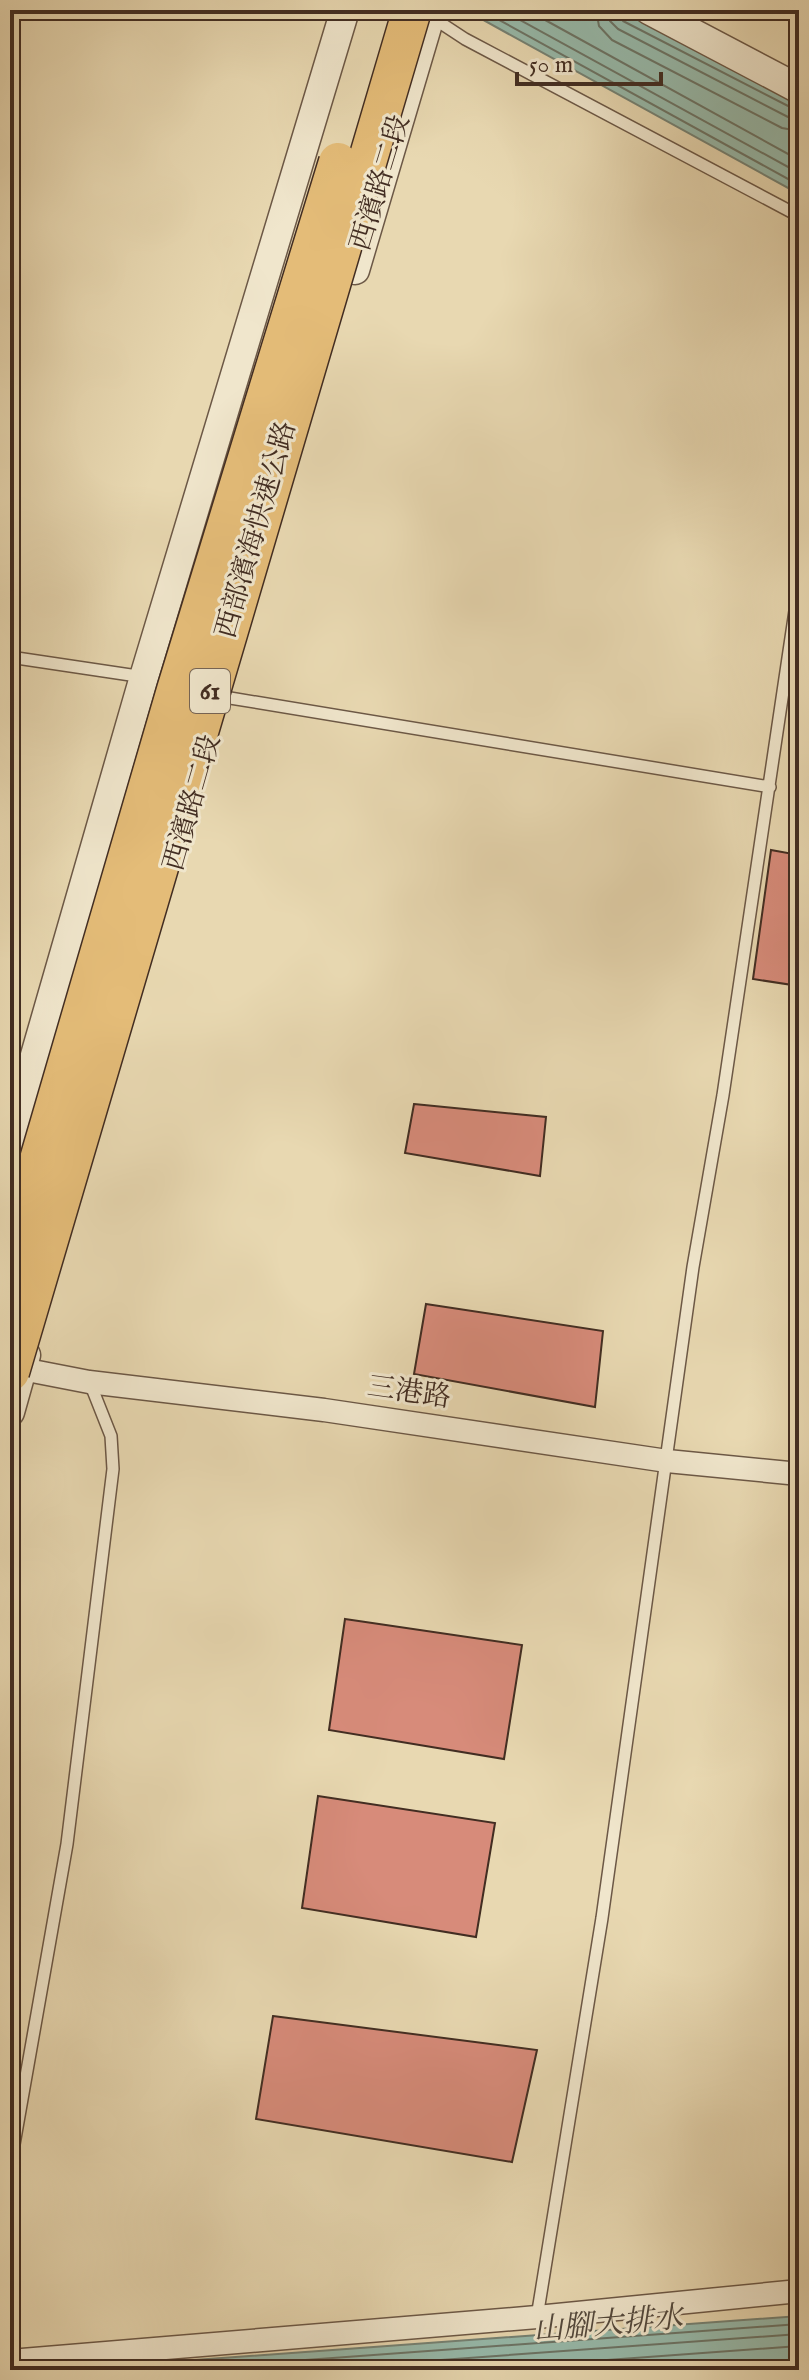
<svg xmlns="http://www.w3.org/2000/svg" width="809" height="2380" font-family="'IM FELL English','Noto Serif TC',serif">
<rect width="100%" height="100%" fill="#e8d8b1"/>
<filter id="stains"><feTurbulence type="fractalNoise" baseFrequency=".0025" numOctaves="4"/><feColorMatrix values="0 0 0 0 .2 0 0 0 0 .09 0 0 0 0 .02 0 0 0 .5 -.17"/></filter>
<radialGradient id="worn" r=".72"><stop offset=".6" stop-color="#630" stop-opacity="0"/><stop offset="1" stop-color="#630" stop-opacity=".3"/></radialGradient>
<path fill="#97baab" stroke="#758274" stroke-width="2" d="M470 10H619L799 103V194L476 16Z
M799 2316V2370H57Z"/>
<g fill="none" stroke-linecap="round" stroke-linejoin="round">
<path stroke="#6c7466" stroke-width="2" d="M481 10 799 185
M502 10 799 173
M527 10 799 160
M596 10 599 26 612 40 782 128 799 131
M608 10 610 21 618 29 788 117 799 119
M618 10 619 16 623 21 792 108 799 109
M167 2370 799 2324
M303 2370 799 2334
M470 2370 799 2346"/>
</g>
<path fill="#d78b7a" stroke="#422d22" stroke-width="2" d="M771 850 799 855V986L753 979Z
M414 1104 546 1117 540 1176 405 1153Z
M426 1304 603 1331 595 1407 414 1374Z
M345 1619 522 1645 504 1759 329 1730Z
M318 1796 495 1823 476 1937 302 1908Z
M273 2016 537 2050 512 2162 256 2119Z"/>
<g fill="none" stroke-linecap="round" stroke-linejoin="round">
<defs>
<path id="service" d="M430 16 465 39 799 216
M10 657 144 677
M224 697 770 787
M10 2167 67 1844 113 1469 111 1436 90 1383
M537 2317 602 1918 693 1267 723 1095 799 584"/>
<path id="minor" d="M10 1369H22L89 1382 324 1410 667 1461 799 1474
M10 2361 537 2317 799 2291"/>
<path id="tertiary" d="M649 10 799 89
M355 270 432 10
M10 1142 144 677 345 10
M10 1412 26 1355"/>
</defs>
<use href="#service" stroke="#6c5846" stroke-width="14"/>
<use href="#minor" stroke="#6c5846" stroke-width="25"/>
<use href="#tertiary" stroke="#6c5846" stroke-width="31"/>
<use href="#service" stroke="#f0e6cc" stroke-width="11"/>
<use href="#minor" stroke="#f0e6cc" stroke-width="22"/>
<use href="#tertiary" stroke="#f0e6cc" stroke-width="28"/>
<defs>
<path id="trunk-bridge" d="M10 1259 176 690 338 162
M10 1372 412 10"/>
</defs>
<use href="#trunk-bridge" stroke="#422d22" stroke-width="41" stroke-linecap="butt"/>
<use href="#trunk-bridge" stroke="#e4bc78" stroke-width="38"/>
</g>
<g text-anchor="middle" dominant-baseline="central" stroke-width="6" stroke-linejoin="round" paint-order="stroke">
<rect fill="#f0e6cc" stroke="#766455" stroke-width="2" x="190" y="669" width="40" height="44" rx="6"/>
<g font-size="26" font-weight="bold" fill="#422d22">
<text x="210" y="691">61</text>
</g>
<g font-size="28" fill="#422d22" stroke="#f0e6cc">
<text transform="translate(381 183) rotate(-73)">西濱路二段</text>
<text transform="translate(257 530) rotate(-74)">西部濱海快速公路</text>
<text transform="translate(193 803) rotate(-74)">西濱路二段</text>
<text transform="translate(409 1393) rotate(8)">三港路</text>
</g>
<g font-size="30" font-style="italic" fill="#53493d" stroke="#f0e6cc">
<text transform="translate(608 2325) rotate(-5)">山腳大排水</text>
</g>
</g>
<rect width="809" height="2380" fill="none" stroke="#e8d8b1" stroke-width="40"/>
<rect x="12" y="12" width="785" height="2356" fill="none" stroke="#422d22" stroke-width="4"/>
<rect x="20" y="20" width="769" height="2340" fill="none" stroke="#422d22" stroke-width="2"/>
<path d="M517 72v12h144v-12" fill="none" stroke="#422d22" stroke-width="4"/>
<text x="529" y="72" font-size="24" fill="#422d22" stroke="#f0e6cc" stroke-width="6" paint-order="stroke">50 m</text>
<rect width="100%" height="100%" filter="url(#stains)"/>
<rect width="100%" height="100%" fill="url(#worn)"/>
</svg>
